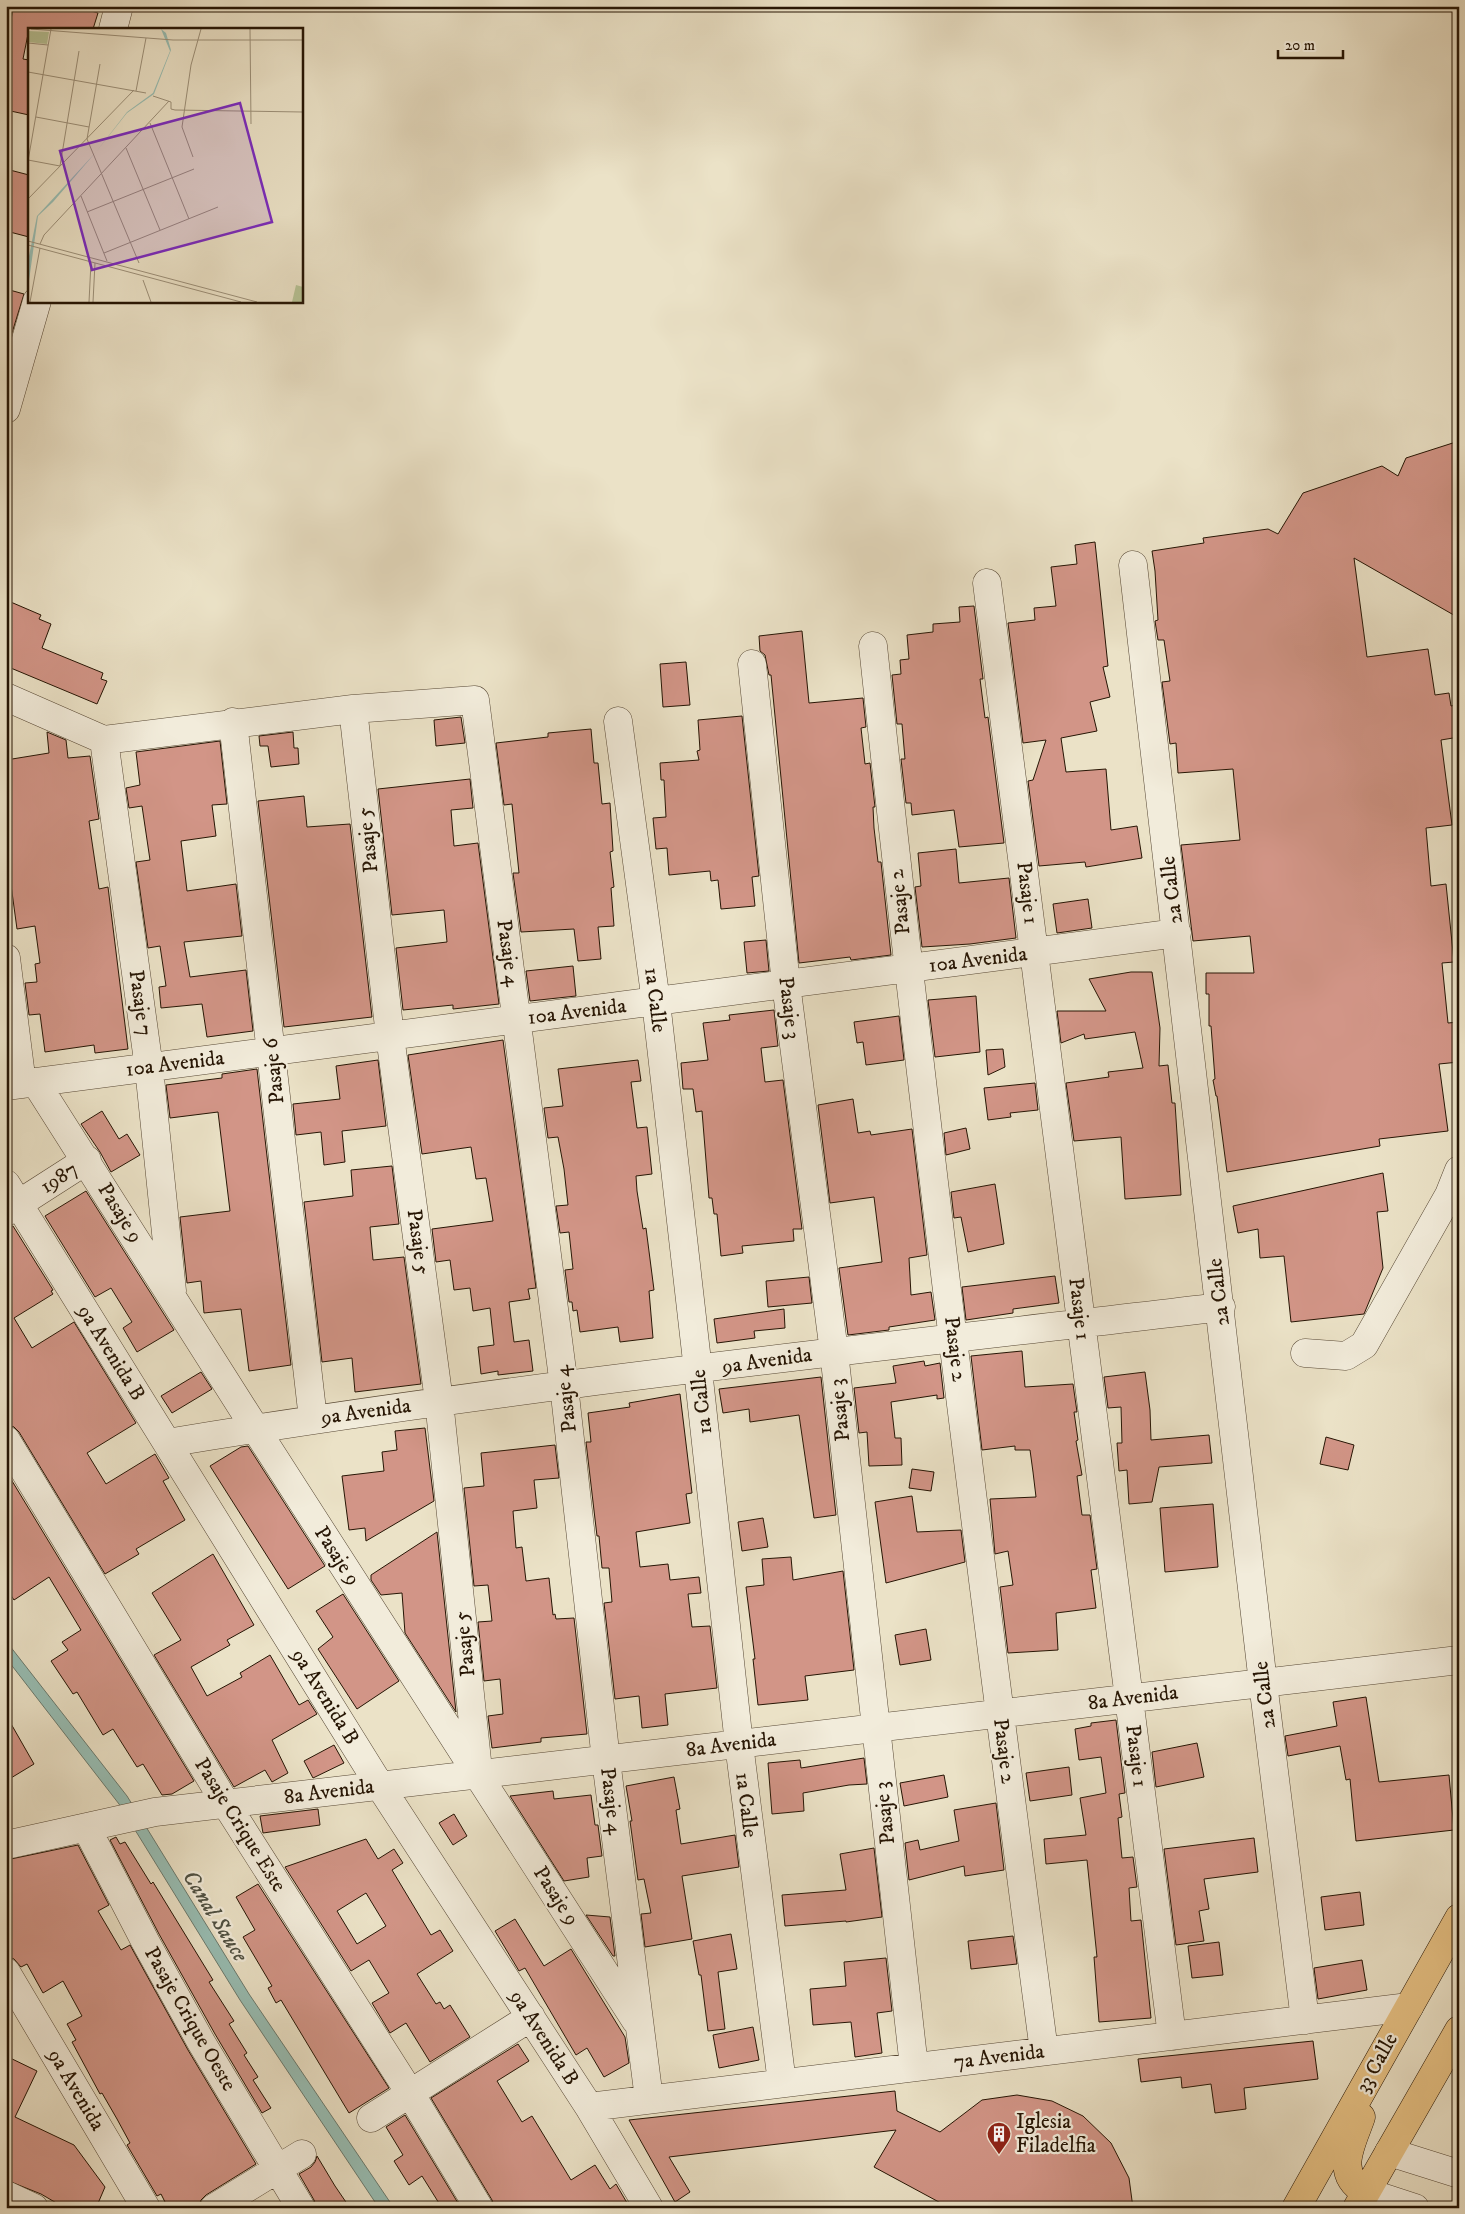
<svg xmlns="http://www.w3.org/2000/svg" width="1465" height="2214" viewBox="0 0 1465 2214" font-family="'IM FELL DW Pica',serif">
<rect width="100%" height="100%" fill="#ebe2c7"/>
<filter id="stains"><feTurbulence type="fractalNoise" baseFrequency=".004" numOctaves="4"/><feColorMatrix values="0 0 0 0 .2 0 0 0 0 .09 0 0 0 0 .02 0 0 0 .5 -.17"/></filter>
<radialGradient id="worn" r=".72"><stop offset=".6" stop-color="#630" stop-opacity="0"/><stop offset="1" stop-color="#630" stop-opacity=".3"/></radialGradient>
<!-- water -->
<path fill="#98beb4" stroke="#6a7a6e" d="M6 1641 127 1796 249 1994 394 2208H379L240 2000 119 1804 6 1658Z"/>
<!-- building -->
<path fill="#d29587" stroke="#261504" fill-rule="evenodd" d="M14 6H74L98 13 93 29H29L23 59 29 60V115L6 110V41Z
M6 169 29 175V237L6 231Z
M6 289 24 294 7 349H6Z
M1459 441V618L1354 558 1367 657 1428 649 1435 695 1449 693 1451 706 1455 705 1459 737 1441 740 1452 825 1426 828 1431 886 1446 884 1454 962 1442 963 1448 1023 1459 1022V1062L1439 1064 1448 1131 1379 1139 1380 1146 1227 1172 1217 1096H1216L1213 1080 1215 1079 1211 1026H1209V994H1206V973H1254L1250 936 1193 941 1181 845 1240 840 1233 769 1178 773 1176 743 1170 744 1162 682 1170 681 1164 640H1158L1155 621 1158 620 1155 571 1152 551 1204 543 1203 538 1268 529 1278 534 1303 493 1382 466 1398 476 1406 458Z
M1095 542 1108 666 1103 667 1110 697 1090 702 1097 731 1061 738 1066 772 1106 769 1111 830 1137 826 1142 858 1086 867 1085 862 1039 866 1028 781 1033 780 1046 740 1023 743 1008 623 1035 620 1034 608 1056 606 1051 567 1077 564 1075 545Z
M6 600 41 615 39 619 51 624 42 648 103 673 101 679 107 681 97 704 6 666Z
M974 606 983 679H980L985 718 988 717 1004 843 959 847 954 810 912 815 911 803H906L901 759H905L902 724H897L892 675 901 674 900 660 909 659 907 635 933 632V624L960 622 959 607Z
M802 631 809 703 863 698 866 727 861 728 865 764 870 763 875 807H873L874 828 878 862H881L891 955 851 960 850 957 799 963 771 675H769L765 655 760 651 759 636Z
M686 662 690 705 663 707 660 664Z
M742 716 759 876 752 877 755 906 721 909 718 880 711 881 710 871 669 875 667 848 656 849 653 818 666 817 664 780H661L660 763 699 760 697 751 700 750 698 720Z
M461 717 465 743 436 746 434 720Z
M591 729 594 763H598L602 804 610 803 613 851 610 852 614 887 611 888 614 926 598 927 601 959 578 961 574 929 521 932 513 873H519L512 804 504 805 496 743 548 737V733Z
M47 732 66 740 68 758 90 756 99 819 89 821 92 842 99 889 108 887 128 1049 95 1053 94 1045 45 1052 40 1014 29 1015 25 983 37 982 35 964 40 963 35 926 17 929 6 848V760L49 753Z
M293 732 294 748H298L299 764 271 767 268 746H260L259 736Z
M220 741 227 804 212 805 216 836 181 841 187 891 236 884 242 936 184 942 190 977 246 970 253 1031 207 1037 202 1004 161 1008 159 987 166 986 160 946 148 948 136 862 150 860 142 806 129 808 126 788 140 785 136 752Z
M470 779 473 808 451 810 454 846 478 843 499 1004 453 1009V1005L403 1010 396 948 447 942 444 910 392 915 378 789Z
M304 796 307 827 350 824 372 1017 284 1027 258 801Z
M956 849 959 883 1009 878 1016 938 970 944 922 947 915 887 921 886 918 853Z
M1088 899 1092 928 1057 933 1053 904Z
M766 940 769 971 747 973 744 942Z
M573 966 576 996 530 1001 526 971Z
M1131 972H1152L1160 1028 1159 1066 1168 1065 1172 1103H1175L1181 1195 1125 1199 1121 1137 1074 1141 1066 1083 1109 1077 1108 1072 1143 1068 1135 1032 1085 1039 1084 1034 1061 1043 1057 1011H1106L1089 979Z
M976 996 980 1052 935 1057 928 1000Z
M774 1010 778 1046 761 1048 765 1082 783 1080 802 1229H793L794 1241 742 1246 743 1253 721 1256 717 1214H714L712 1198H709L702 1111 696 1112 693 1089H683L681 1063 708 1060 703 1023 730 1020 729 1015Z
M899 1016 904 1060 866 1065 863 1042 857 1043 854 1022Z
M503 1040 536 1288 528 1289 530 1299 509 1302 514 1342 529 1340 533 1371 498 1375V1371L481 1374 478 1347 494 1345 490 1308 473 1311 470 1288 454 1290 450 1260 436 1262 432 1229 493 1221 486 1178 476 1179 471 1147 422 1154 408 1055Z
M1003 1049 1005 1067 988 1075 986 1050Z
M378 1060 386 1126 342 1131 345 1162 324 1165 321 1132 296 1135 293 1104 340 1099 336 1066Z
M638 1060 641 1081 631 1082 637 1128 647 1127 652 1174 636 1176 637 1191 643 1229 646 1228 654 1290 649 1291 653 1338 620 1342 618 1327 580 1332 577 1310 573 1311 572 1302H569L565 1270 573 1269 569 1232 560 1233 556 1206 568 1205 564 1169 558 1137 548 1138 544 1108 563 1106 558 1069Z
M257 1069 291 1365 249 1371 241 1309 204 1313 201 1281 187 1283 180 1217 230 1211 218 1112 170 1118 166 1085 222 1078V1074Z
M1035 1083 1038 1110 1010 1113 1011 1117 988 1120 984 1088Z
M853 1099 858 1133 870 1131 871 1135 912 1129 927 1255 909 1258 911 1295 931 1292 935 1320 889 1327V1330L848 1335 839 1268 882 1262 874 1197 830 1203 818 1105Z
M102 1111 119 1139 127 1134 140 1155 111 1172 100 1152 81 1124Z
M966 1128 970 1149 946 1155 944 1133Z
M392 1166 399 1224 370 1227 373 1260 404 1257 421 1384 355 1392 352 1358 322 1362 304 1202 353 1196 351 1170Z
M1383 1173 1388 1211 1377 1212 1383 1268 1364 1314 1291 1322 1284 1256 1260 1258 1258 1229 1238 1233 1233 1206Z
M995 1184 1004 1244 968 1252 961 1217 954 1218 951 1192Z
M86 1191 174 1330 137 1352 123 1328 132 1322 111 1288 95 1297 45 1216Z
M13 1226 53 1290 51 1291 53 1294 14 1318 32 1348 74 1322 136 1423 87 1453 106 1484 155 1454 169 1478 163 1481 185 1520 136 1549 139 1554 105 1574 19 1432 14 1427 6 1424V1228Z
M1055 1276 1059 1303 1013 1309V1313L966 1320 962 1287Z
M809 1277 812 1303 768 1307 766 1281Z
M784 1309 785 1328 754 1331 755 1338 717 1343 714 1319Z
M1022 1351 1025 1387 1073 1384 1077 1412H1074L1078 1440 1076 1441 1082 1475 1077 1476 1082 1515H1090L1097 1569 1091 1570 1096 1608 1056 1613 1058 1650 1008 1653 1000 1587 1013 1585 1008 1551 995 1554 990 1499 1036 1497 1033 1472 1030 1450H1015V1446L982 1450 971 1356Z
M924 1361 925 1366 940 1363 944 1398 937 1399V1395L891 1402 895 1438H901L902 1465 869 1466 867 1432 859 1433 854 1388 896 1383 893 1366Z
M201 1372 212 1389 172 1413 161 1396Z
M1145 1372 1150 1410 1151 1440 1209 1435 1212 1463 1159 1467 1152 1502 1129 1504 1127 1470 1119 1471 1117 1443H1122L1121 1407 1108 1408 1104 1377Z
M821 1377 836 1515 814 1518 799 1415 750 1422 749 1409 723 1413 719 1389Z
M680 1394 692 1493 686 1494 690 1523 636 1532 640 1567 668 1564 670 1580 699 1577 701 1593 688 1594 692 1627 710 1626 717 1688 665 1694 668 1725 642 1728 639 1696 615 1699 604 1603 612 1602 609 1568H602L599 1536H597L586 1442H591L588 1413 630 1407 629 1403Z
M425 1428 434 1501 366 1541 365 1528 349 1530 342 1476 384 1471 382 1452 397 1450 395 1431Z
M1326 1437 1354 1445 1348 1470 1320 1464Z
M555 1445 559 1478 534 1480 537 1508 513 1511 516 1548 522 1547 526 1581 549 1578 553 1615 555 1614 556 1619 574 1618 587 1734 541 1738V1742L492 1748 488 1716 503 1714 500 1679 484 1681 478 1622 492 1621 488 1585 474 1586 464 1488 484 1486 481 1453Z
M248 1446 325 1566 288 1589 210 1466 241 1447Z
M912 1469 934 1472 931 1491 909 1488Z
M6 1471 194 1781 172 1794 162 1795 143 1764 137 1767 113 1729 103 1735 77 1692 73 1694 51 1661 68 1650 62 1642 81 1630 49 1577 14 1600 6 1588Z
M912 1496 917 1532 961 1530 965 1562 886 1583 875 1502Z
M1213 1504 1218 1567 1165 1572 1160 1508Z
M763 1518 768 1547 742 1551 738 1522Z
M437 1532 456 1712 405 1633 402 1593 381 1595 371 1580V1575Z
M213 1554 254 1625 227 1640 230 1645 191 1667 207 1696 242 1677 240 1673 270 1655 299 1705 308 1700 317 1714 272 1740 288 1773 272 1782 265 1770 234 1787 154 1655 181 1640 152 1593Z
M791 1557 793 1580 843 1571 854 1670 805 1676 808 1700 758 1705 753 1659H755L746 1587 764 1585 762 1559Z
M343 1594 399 1681 357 1709 318 1649 333 1637 316 1611Z
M926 1629 931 1660 900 1665 895 1635Z
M1366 1697 1379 1782 1449 1775 1454 1830 1356 1841 1350 1779 1346 1780 1340 1746 1288 1756 1285 1736 1337 1726 1333 1702Z
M6 1715 34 1764 6 1781Z
M1116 1720 1125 1793 1119 1794 1122 1817 1118 1818 1122 1858 1133 1857 1137 1887 1129 1888 1131 1921 1141 1920 1151 2018 1099 2022 1094 1957H1097L1087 1860 1046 1864 1044 1839 1086 1835 1080 1798 1106 1793 1101 1757 1079 1760 1075 1729 1091 1726V1723Z
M1197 1743 1204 1777 1156 1787 1152 1752Z
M334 1745 344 1763 313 1778 304 1761Z
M864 1758 867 1784 849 1785 803 1793 804 1811 772 1814 768 1763 800 1760 801 1768Z
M1069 1767 1072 1795 1030 1801 1026 1773Z
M944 1775 948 1797 904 1806 900 1783Z
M674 1777 680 1809 676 1810 681 1844 735 1835 739 1867 682 1876 692 1939 645 1947 641 1914 651 1913 644 1879 638 1880 630 1821H632L626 1786Z
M553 1791 554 1799 591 1795 595 1825H598L602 1856 587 1858 589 1877 564 1881 510 1796Z
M996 1803 1004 1870 965 1876 964 1866 909 1880 905 1843 918 1840 920 1850 959 1841 954 1810Z
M318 1809 320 1825 263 1833 260 1816Z
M454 1814 467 1836 453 1845 439 1823Z
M116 1837 120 1844 125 1842 151 1884 153 1882 213 1980 209 1982 234 2021 229 2024 247 2053 244 2055 258 2077 253 2080 271 2108 262 2113 215 2034 159 1934 110 1840Z
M1254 1838 1258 1872 1204 1879 1209 1909 1199 1911 1204 1941 1176 1945 1164 1849Z
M366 1839 378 1859 394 1849 403 1863 392 1870 431 1935 440 1930 453 1951 417 1974 436 2004 440 2002 444 2009 450 2005 470 2037 430 2062 406 2023 390 2033 372 2003 389 1993 369 1960 351 1971 285 1867ZM366 1893 386 1926 357 1944 337 1911Z
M78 1845 109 1905 98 1911 121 1950 130 1945 188 2050 256 2164 206 2195 201 2200 198 2208H168L161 2194 157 2196 127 2145 130 2143 117 2119 102 2093 100 2094 72 2042 76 2040 67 2024 82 2016 63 1981 43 1993 27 1964 21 1967 14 1959 9 1957 6 1952V1860Z
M874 1848 882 1917 846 1922V1921L785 1926 782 1895 846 1890 840 1854Z
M258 1884 389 2088 349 2113 281 2000 276 2003 268 1988 272 1986 243 1937 255 1930 236 1897Z
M1360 1892 1364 1925 1325 1930 1321 1897Z
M586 1915 610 1917 615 1956H613Z
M515 1919 544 1966 571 1949 625 2037 629 2063 604 2077 587 2048 576 2055 525 1968 519 1971 495 1931Z
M731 1934 737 1969 718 1972 725 2029 708 2031 701 1975H699L693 1941Z
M1013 1936 1017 1964 971 1969 968 1941Z
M1219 1942 1223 1975 1192 1978 1188 1946Z
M886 1958 892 2011 877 2013 882 2053 855 2057 851 2022 813 2025 810 1989 846 1986 844 1962Z
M1362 1960 1367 1990 1318 1999 1314 1968Z
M753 2027 759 2060 719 2068 713 2035Z
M1313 2041 1318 2079 1244 2088 1246 2109 1215 2113 1211 2084 1182 2088 1181 2077 1141 2082 1138 2059Z
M518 2044 529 2061 497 2081 522 2122 532 2116 571 2180 595 2165 610 2189 616 2184 630 2208H495L492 2200 431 2098Z
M6 2056 37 2071 15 2117 74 2145 105 2187 96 2208H65L41 2194 6 2180Z
M895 2091 897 2111 940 2132 982 2100 1017 2095 1052 2101 1083 2116 1111 2143 1129 2178 1133 2208H950L874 2167 896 2130 669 2157 690 2192 675 2202 629 2120Z
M405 2115 461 2208H442L422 2176 409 2185 394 2161 403 2155 386 2127Z
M317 2156 335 2186 350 2208H317L314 2200 299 2174 311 2167 315 2162Z"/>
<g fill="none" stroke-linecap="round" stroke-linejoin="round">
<defs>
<path id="minor" d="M113 29 119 6
M6 409 37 301
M1133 565 1263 1683 1305 2020
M987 583 1172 2036
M873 646C923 1115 982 1583 1044 2051
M752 664 786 984 834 1352 914 2067
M6 697 104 740
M353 709 390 1036 439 1401 478 1770
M618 721 656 1002 698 1370 739 1744 782 2083
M233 722 313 1419
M104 740 353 709 475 700 564 1386 606 1760 649 2099
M104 740 149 1068 172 1291
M6 958 22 1084
M36 1083 255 1428 636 2021
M6 1086 1177 933
M6 1184 380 1786 589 2107 649 2208
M6 1212 87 1160
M1305 1353 1346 1356 1364 1345 1449 1195 1459 1170
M6 1440 226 1804 410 2093 479 2208
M167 1443C516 1385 869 1349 1221 1307
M86 1827 145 1941 201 2042 301 2208
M6 1845 155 1812 1459 1660
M6 1972 146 2208
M589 2107 1409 2007
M371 2118 531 2017
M1389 2152 1459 2174
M1366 2192 1415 2208
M6 2195 34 2208
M214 2208 302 2154"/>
<path id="major" d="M1361 2117C1352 2144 1333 2174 1366 2192
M1296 2208 1459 1918
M1357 2208 1459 2030"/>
</defs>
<!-- minor casing -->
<use href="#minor" stroke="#574835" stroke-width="29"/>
<!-- major casing -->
<use href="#major" stroke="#261504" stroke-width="29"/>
<!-- minor -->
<use href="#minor" stroke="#f2ecdb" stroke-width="28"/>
<!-- major -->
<use href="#major" stroke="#e6c184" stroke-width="28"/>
</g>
<!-- icons -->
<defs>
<symbol id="building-pin" viewBox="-11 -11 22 30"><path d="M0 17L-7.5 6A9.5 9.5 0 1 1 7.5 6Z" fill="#8f2418" stroke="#f2ecdb"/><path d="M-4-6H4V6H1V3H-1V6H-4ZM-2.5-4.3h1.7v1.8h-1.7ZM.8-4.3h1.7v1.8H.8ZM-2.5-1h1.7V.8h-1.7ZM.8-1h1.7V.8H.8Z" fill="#fff"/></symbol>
</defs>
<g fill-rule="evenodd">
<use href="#building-pin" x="985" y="2120" width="28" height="38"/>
</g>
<g text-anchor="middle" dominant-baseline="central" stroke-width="4.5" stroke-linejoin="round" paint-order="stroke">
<!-- street labels -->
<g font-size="21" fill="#261504" stroke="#f2ecdb">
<text transform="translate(368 840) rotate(-96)">Pasaje 5</text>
<text transform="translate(1172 890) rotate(-97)">2a Calle</text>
<text transform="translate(1027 893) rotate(83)">Pasaje 1</text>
<text transform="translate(900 902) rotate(-96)">Pasaje 2</text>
<text transform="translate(508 953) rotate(82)">Pasaje 4</text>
<text transform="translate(978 960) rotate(-7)">10a Avenida</text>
<text transform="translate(655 1000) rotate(83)">1a Calle</text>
<text transform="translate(140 1003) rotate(82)">Pasaje 7</text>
<text transform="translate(789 1008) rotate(83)">Pasaje 3</text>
<text transform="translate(577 1012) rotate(-7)">10a Avenida</text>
<text transform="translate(175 1064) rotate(-7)">10a Avenida</text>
<text transform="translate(274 1071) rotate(-96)">Pasaje 6</text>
<text transform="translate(59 1178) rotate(-33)">1987</text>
<text transform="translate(120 1213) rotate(58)">Pasaje 9</text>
<text transform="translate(418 1242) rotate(82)">Pasaje 5</text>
<text transform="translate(1219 1292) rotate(-97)">2a Calle</text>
<text transform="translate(1079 1309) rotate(83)">Pasaje 1</text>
<text transform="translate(955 1349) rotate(83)">Pasaje 2</text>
<text transform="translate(111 1353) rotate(58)">9a Avenida B</text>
<text transform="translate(767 1361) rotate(-8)">9a Avenida</text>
<text transform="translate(566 1399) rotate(-97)">Pasaje 4</text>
<text transform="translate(702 1402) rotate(-96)">1a Calle</text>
<text transform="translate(840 1410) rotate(-96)">Pasaje 3</text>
<text transform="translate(366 1412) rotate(-8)">9a Avenida</text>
<text transform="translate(337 1556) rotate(57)">Pasaje 9</text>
<text transform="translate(465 1644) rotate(-96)">Pasaje 5</text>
<text transform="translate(1265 1695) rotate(-97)">2a Calle</text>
<text transform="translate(325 1697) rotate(58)">9a Avenida B</text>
<text transform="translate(1133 1698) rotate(-7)">8a Avenida</text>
<text transform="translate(731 1745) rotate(-7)">8a Avenida</text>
<text transform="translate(1004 1751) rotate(83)">Pasaje 2</text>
<text transform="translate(1136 1756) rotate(83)">Pasaje 1</text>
<text transform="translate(329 1792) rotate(-7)">8a Avenida</text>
<text transform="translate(611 1801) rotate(83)">Pasaje 4</text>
<text transform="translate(746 1805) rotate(83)">1a Calle</text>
<text transform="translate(885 1813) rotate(-96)">Pasaje 3</text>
<text transform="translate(240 1825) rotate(58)">Pasaje Crique Este</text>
<text transform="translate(556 1896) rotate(57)">Pasaje 9</text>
<text transform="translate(190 2019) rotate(60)">Pasaje Crique Oeste</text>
<text transform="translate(544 2038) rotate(57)">9a Avenida B</text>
<text transform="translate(999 2057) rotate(-7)">7a Avenida</text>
<text transform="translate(1377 2063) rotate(-61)">33 Calle</text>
<text transform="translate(76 2090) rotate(59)">9a Avenida</text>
</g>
<!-- poi labels -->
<g font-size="21" fill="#261504" stroke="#f2ecdb" text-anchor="start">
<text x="1016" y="2122">Iglesia<tspan x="1016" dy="24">Filadelfia</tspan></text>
</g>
<!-- water labels -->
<g font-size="22" font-style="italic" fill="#4e5042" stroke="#f2ecdb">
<text transform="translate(215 1916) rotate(58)">Canal Sauce</text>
</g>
</g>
<!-- overview -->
<g transform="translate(28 28)">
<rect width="275" height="275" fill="#ebe2c7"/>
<path d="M0 3 21 4 19 16 0 14ZM268 257 275 259V274H264Z" fill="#b7c396"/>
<path d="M133 1 138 5 143 22 126 66 99 85 68 124 25 174 10 188 0 260V233L9 188 68 124 99 84 125 65 142 23Z" fill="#98beb4"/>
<path fill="none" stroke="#9c9079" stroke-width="1" d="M3 1 145 12H275M222 1 223 96M0 15 20 17M72 36 59 111 111 235M0 44 118 65M108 63 118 10M125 68 143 74V81L147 82 275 84M8 89 61 99M122 95 161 191M98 120 132 202M165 129 154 99 163 37 173 1M0 132 32 138 51 23M0 133 23 1M53 168 79 233M0 171 106 62M59 184 166 141M0 213 229 274M12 216 16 207 141 73M0 217 213 274M76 225 190 179M115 252 123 274M2 274 12 220M61 274 63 234M65 274 67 235"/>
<path fill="#7b2cbf" fill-opacity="0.15" stroke="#7b2cbf" stroke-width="2.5" d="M212 75 244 194 64 242 32 123Z"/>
<rect width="275" height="275" fill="none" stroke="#261504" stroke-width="2.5"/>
</g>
<!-- margin -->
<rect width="1465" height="2214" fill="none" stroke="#ebe2c7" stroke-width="25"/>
<rect x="8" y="8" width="1450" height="2199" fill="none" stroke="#261504" stroke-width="2.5"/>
<rect x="12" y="12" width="1440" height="2189" fill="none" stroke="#261504"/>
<!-- scale -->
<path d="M1278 50v8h65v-8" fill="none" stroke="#261504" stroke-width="2.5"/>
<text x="1285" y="50" font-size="15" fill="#261504" stroke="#f2ecdb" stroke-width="4" paint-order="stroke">20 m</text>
<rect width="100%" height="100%" filter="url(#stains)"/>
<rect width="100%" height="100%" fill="url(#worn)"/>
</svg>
